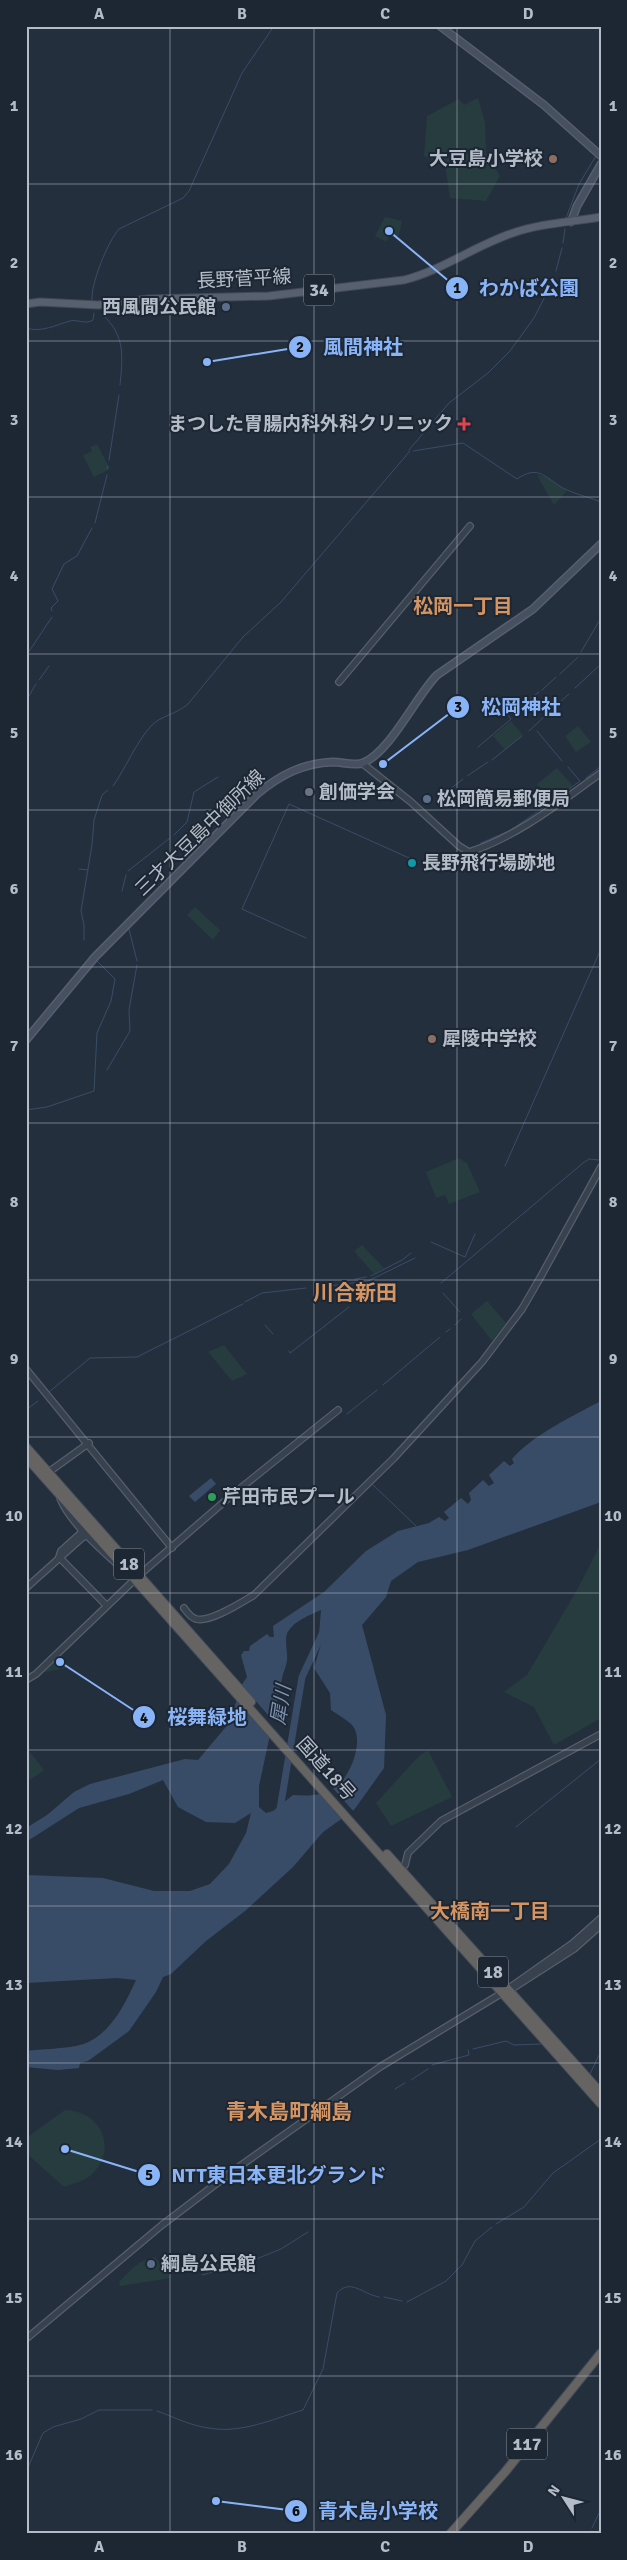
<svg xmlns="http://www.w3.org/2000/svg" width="627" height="2560" viewBox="0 0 627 2560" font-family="Signika,'Noto Sans JP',sans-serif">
<rect width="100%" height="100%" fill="#242f3e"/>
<!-- green -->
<path fill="#263c3f" d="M478 98 485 122 486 153 500 176 486 201 450 198 445 165 424 156 427 116 459 99 464 105Z
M385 217 402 221 398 239 390 236 386 242 375 236Z
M97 444 110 469 94 477 83 455 92 451 90 447Z
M537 475 548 477 567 491 554 505Z
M511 721 523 735 505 750 493 736Z
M578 726 591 742 576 752 565 736Z
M557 768 573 786 553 800 537 784Z
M539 788 550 799 539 806 529 797Z
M195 907 220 930 213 940 187 915Z
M459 1158 467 1163 480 1192 449 1204 445 1195 436 1198 426 1172Z
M362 1245 384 1268 374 1274 354 1251Z
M487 1301 506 1323 492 1341 471 1314Z
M224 1345 247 1374 232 1381 208 1352Z
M601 1543V1718L554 1745 534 1707 504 1692 527 1675 577 1590Z
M60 1657 70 1667 46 1672 45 1671Z
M428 1750 452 1797 391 1826 376 1803 419 1756Z
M30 1752 44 1770 30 1780 26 1775V1754Z
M65 2110C102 2111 119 2150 90 2176 83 2181 73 2184 64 2187L26 2153V2138Z
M155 2257 171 2278 120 2286 119 2282C131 2270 138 2260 155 2257Z"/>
<!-- water -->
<path fill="#394c67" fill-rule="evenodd" d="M601 1401V1502L468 1550 418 1562 391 1581 386 1597 362 1625 386 1715 384 1768 354 1810 323 1832 293 1867 245 1911 206 1941 171 1974 163 1977 156 1992 129 2031 88 2061 80 2063 79 2068 58 2070 26 2067V2051C43 2049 60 2049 76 2046 108 2040 124 2006 136 1980L117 1978 26 1983V1875L103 1878 154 1891H190L210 1884 229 1864 246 1833 251 1813 235 1823 206 1822 178 1807 163 1780 129 1794 79 1808 26 1842V1828L47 1815 74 1792 90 1784 185 1759 198 1760 230 1722 241 1686 247 1677 241 1655 244 1651H249L250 1646 267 1634 270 1637H274L273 1626 324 1592 366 1551 398 1531 429 1523 439 1517 445 1521 449 1518 444 1512 461 1498 468 1504 471 1500 469 1493 483 1480 489 1486 494 1483 489 1475 504 1461 510 1466 514 1463 512 1459C530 1437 574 1415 601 1401ZM321 1610 319 1635 322 1641 314 1668 330 1693 331 1710C337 1714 344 1718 350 1723 367 1737 350 1779 334 1788 320 1796 309 1796 293 1795L273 1811 266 1813 259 1807V1786L283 1674C290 1656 286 1655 286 1639 287 1623 310 1615 321 1610Z
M211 1478 216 1484 195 1502 189 1496Z"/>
<!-- pier -->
<path fill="#242f3e" d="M240 1683 276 1724 272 1739 239 1685Z
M331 1786 355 1813 344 1820 319 1792Z"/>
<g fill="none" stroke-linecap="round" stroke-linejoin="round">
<!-- stream -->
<path stroke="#394c67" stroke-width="1" d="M566 218 579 184 596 156
M563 243 565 229
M556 271 562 248
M92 301C90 285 108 241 119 229L183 198 189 191 242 73 274 26
M103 315C125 335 123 356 120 385
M26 328C41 333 56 325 70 321 78 319 85 325 93 320L94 313
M409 450 449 403 488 373 510 351 534 318 554 279
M413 451 463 443 517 479C539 464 545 478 563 488 574 494 589 497 601 502
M109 460 119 395
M107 469 108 466
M95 523 107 475
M52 611 51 608 58 601 52 589 64 564 77 556 92 528
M581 652 601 618
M26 656 52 617
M560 674 578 657
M39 680 49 666
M575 688 601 664
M542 690 556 677
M26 701 36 684
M559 703 569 694
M511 713 539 692
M549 713 555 707
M529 731 546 715
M537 731 562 761
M478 747 511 719 508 715
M492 760 522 736
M467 776 488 762
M586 778 601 766
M113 786C127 766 135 744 151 726 160 716 177 714 188 704L243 637 281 602 410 451
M435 801 463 779
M541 809 580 781 568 767
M174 835 187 822 194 792 218 777
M481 843 511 830 537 812
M79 869 88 870
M128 871 170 838
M122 891 126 875
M129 929 137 961
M306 938 242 909 289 804 418 862
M84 940V925L81 911 92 845 94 820 102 795 108 790
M107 1070 130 1031 129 1010 137 965
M26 1110 47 1107 94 1091 97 1033 111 1001 115 979 97 961
M505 1166 600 951
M431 1242 465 1257 475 1234
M371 1276 402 1260 411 1253
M355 1279 366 1277
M441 1283 583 1163 589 1159 599 1160
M330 1286 368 1281 415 1258
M443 1293 460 1312
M245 1302 262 1293 306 1288
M265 1325 273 1334
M455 1325 461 1319
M446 1332 450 1329
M289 1351 290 1353 349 1307
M383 1385 440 1337
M49 1392 90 1358 137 1357 243 1304
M26 1410 38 1401
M347 1414 377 1390
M271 1460 285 1449
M372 1484 416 1526
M516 1827 601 1759
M473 2049 506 2041 514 2045 541 2044
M432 2065 469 2055 468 2050
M590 2074 601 2051
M411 2080 428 2069
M395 2089 405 2083
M496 2224 524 2207 553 2173 601 2139
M254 2260 281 2249 308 2232
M202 2275 252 2261
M384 2297 402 2301
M407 2302 446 2281 462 2265 475 2241 492 2227
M157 2411C174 2417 191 2426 209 2428 241 2434 273 2419 303 2410L323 2369 337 2293C351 2278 362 2294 379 2297
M26 2472 43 2433 53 2427 81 2419 99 2410H152
M592 2528 601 2509
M590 2534 591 2531"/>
<!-- river -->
<path stroke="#394c67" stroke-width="7" d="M279 1815 302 1677 324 1630"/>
<defs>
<path id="tertiary" d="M339 682 470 526
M362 763 411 802 459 846 469 852C517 837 560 802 601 773
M26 1369 172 1548
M46 1474 89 1443
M60 1498C69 1521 99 1548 117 1564
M59 1557 107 1606 131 1583
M59 1557 61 1551 81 1533V1527
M144 1571 232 1495 338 1410
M26 1588 83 1537 89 1536
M184 1608C187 1612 190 1617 196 1619 210 1623 242 1602 254 1595L394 1458 482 1362 522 1309 540 1278 601 1167
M26 1680 36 1674 107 1606
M405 1865 408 1853 441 1821 601 1734
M507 1992 574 1949 601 1925
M26 2339 162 2225 233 2171 380 2067 502 1993 573 1943 601 1918"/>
<path id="secondary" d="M440 26 544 105 601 156
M571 222 577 206 601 164
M26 1040 95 957 257 794C280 775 303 763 333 762 341 762 356 766 363 763 391 751 416 696 437 675L533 609 601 544"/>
<path id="primary" d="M26 304 40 302 98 305 149 299 269 296 404 280C443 270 476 245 513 233 541 223 572 222 601 217"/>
<path id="trunk" d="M26 1447 251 1702
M26 1457 601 2104
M387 1854 601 2093
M450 2534 505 2472 601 2353"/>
</defs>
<!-- tertiary casing -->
<use href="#tertiary" stroke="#565f6c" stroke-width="8"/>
<!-- secondary casing -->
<use href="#secondary" stroke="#565f6c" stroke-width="9"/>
<!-- primary casing -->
<use href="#primary" stroke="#414a57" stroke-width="9"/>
<!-- trunk casing -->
<use href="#trunk" stroke="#434c59" stroke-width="10"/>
<!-- tertiary -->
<use href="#tertiary" stroke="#38414e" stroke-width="5.5"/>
<!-- secondary -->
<use href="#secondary" stroke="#465061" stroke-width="6"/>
<!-- primary -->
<use href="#primary" stroke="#56606e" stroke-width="7"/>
<!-- trunk -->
<use href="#trunk" stroke="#656462" stroke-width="8"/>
</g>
<!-- grid -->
<path fill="none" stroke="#b4bcc9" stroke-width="1" stroke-opacity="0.55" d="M170 26V2534M314 26V2534M457 26V2534M26 184H601M26 341H601M26 497H601M26 654H601M26 810H601M26 967H601M26 1123H601M26 1280H601M26 1437H601M26 1593H601M26 1750H601M26 1906H601M26 2063H601M26 2219H601M26 2376H601"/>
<!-- markers -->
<g fill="#8d6e63" stroke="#1d2633" stroke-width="2">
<circle cx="553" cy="159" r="5"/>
<circle cx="432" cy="1039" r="5"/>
</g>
<g fill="#5c6f8a" stroke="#1d2633" stroke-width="2">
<circle cx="226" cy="307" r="5"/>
<circle cx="427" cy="799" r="5"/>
<circle cx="151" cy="2264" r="5"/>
</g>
<path fill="#e0444e" stroke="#1d2633" stroke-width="2" d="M461.5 416.5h5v5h5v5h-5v5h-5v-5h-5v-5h5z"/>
<circle fill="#6b7280" stroke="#1d2633" stroke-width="2" cx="309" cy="792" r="5"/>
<circle fill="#0f9aa8" stroke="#1d2633" stroke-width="2" cx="412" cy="863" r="5"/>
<circle fill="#2e9e5b" stroke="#1d2633" stroke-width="2" cx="212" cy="1497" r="5"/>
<g text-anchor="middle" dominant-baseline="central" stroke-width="4" stroke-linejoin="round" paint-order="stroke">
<!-- shield labels -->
<g fill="#1d2633" stroke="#878f9c" stroke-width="1">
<rect x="304" y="274.5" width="30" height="31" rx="4"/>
<rect x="114" y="1548.5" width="30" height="31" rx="4"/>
<rect x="478" y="1956.5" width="30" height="31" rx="4"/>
<rect x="507" y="2428.5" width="40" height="31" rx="4"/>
</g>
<g font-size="18" font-weight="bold" fill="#b4bcc9">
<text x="319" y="290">34</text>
<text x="129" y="1564">18</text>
<text x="493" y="1972">18</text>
<text x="527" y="2444">117</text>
</g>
<!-- poi labels -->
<g font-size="19" font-weight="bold" fill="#b4bcc9" stroke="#1d2633" text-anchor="start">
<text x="543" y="159" text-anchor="end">大豆島小学校</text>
<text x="216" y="307" text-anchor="end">西風間公民館</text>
<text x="453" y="424" text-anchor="end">まつした胃腸内科外科クリニック</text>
<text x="319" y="792">創価学会</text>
<text x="437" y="799">松岡簡易郵便局</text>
<text x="422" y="863">長野飛行場跡地</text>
<text x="442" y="1039">犀陵中学校</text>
<text x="222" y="1497">芹田市民プール</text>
<text x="161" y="2264">綱島公民館</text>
</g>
<!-- street labels -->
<g font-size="19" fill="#b4bcc9" stroke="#1d2633">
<text transform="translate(244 279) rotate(-3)">長野菅平線</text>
<text transform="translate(200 833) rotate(-44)">三才大豆島中御所線</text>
<text transform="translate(326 1769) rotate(48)">国道18号</text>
</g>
<!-- neighbourhood labels -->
<g font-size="20" font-weight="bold" fill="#d59563" stroke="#1d2633">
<text x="463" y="606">松岡一丁目</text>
<text x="490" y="1911">大橋南一丁目</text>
</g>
<!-- water labels -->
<g font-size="20" font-style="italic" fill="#7c92b1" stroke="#1d2633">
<text transform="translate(281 1705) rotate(-81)">犀川</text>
</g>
<!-- quarter labels -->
<g font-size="21" font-weight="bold" fill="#d59563" stroke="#1d2633">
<text x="355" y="1293">川合新田</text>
<text x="289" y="2112">青木島町綱島</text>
</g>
</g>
<!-- callouts -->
<path fill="none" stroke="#8ab4f8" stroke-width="2" d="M389 231L457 288M207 362L300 347M383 764L458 707M60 1662L144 1717M65 2149L149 2175M216 2501L296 2511"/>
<g fill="#8ab4f8" stroke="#1d2633" stroke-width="2">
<circle cx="389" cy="231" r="5"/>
<circle cx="207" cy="362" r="5"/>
<circle cx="383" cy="764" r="5"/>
<circle cx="60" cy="1662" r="5"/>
<circle cx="65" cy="2149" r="5"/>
<circle cx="216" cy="2501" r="5"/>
<circle cx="457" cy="288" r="12"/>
<circle cx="300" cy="347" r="12"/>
<circle cx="458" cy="707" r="12"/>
<circle cx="144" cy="1717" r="12"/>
<circle cx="149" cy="2175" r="12"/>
<circle cx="296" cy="2511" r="12"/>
</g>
<g font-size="15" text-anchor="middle" font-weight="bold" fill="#111">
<text x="457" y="293">1</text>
<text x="300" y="352">2</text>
<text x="458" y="712">3</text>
<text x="144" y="1723">4</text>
<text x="149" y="2180">5</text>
<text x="296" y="2516">6</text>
</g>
<g font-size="20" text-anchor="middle" font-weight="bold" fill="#8ab4f8" stroke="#1d2633" stroke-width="4" stroke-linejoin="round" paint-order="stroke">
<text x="529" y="295">わかば公園</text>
<text x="363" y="354">風間神社</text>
<text x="521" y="714">松岡神社</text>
<text x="207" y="1724">桜舞緑地</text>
<text x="279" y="2182">NTT東日本更北グランド</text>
<text x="378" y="2518">青木島小学校</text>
</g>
<!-- border -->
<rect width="627" height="2560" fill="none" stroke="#1d2633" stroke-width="55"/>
<!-- north arrow -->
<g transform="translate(564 2498) rotate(306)" stroke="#1d2633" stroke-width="4" paint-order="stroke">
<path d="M0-4L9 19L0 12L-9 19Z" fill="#b4bcc9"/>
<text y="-8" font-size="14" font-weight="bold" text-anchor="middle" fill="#b4bcc9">N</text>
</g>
<rect x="28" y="28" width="572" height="2504" fill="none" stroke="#b4bcc9" stroke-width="2"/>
<g font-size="16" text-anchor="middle" font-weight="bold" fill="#b4bcc9">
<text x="99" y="19">A</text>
<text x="242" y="19">B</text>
<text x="385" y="19">C</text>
<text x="528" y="19">D</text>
<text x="14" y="111">1</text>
<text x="613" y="111">1</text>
<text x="14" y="268">2</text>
<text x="613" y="268">2</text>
<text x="14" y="425">3</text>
<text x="613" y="425">3</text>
<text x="14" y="581">4</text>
<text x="613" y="581">4</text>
<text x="14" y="738">5</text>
<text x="613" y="738">5</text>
<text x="14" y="894">6</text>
<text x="613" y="894">6</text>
<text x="14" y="1051">7</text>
<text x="613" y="1051">7</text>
<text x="14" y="1207">8</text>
<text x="613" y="1207">8</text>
<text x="14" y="1364">9</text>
<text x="613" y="1364">9</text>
<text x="14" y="1521">10</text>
<text x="613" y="1521">10</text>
<text x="14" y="1677">11</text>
<text x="613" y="1677">11</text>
<text x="14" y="1834">12</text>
<text x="613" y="1834">12</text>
<text x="14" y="1990">13</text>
<text x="613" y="1990">13</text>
<text x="14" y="2147">14</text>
<text x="613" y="2147">14</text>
<text x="14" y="2303">15</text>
<text x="613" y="2303">15</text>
<text x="14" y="2460">16</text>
<text x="613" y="2460">16</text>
<text x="99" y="2552">A</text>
<text x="242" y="2552">B</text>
<text x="385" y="2552">C</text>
<text x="528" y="2552">D</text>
</g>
</svg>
